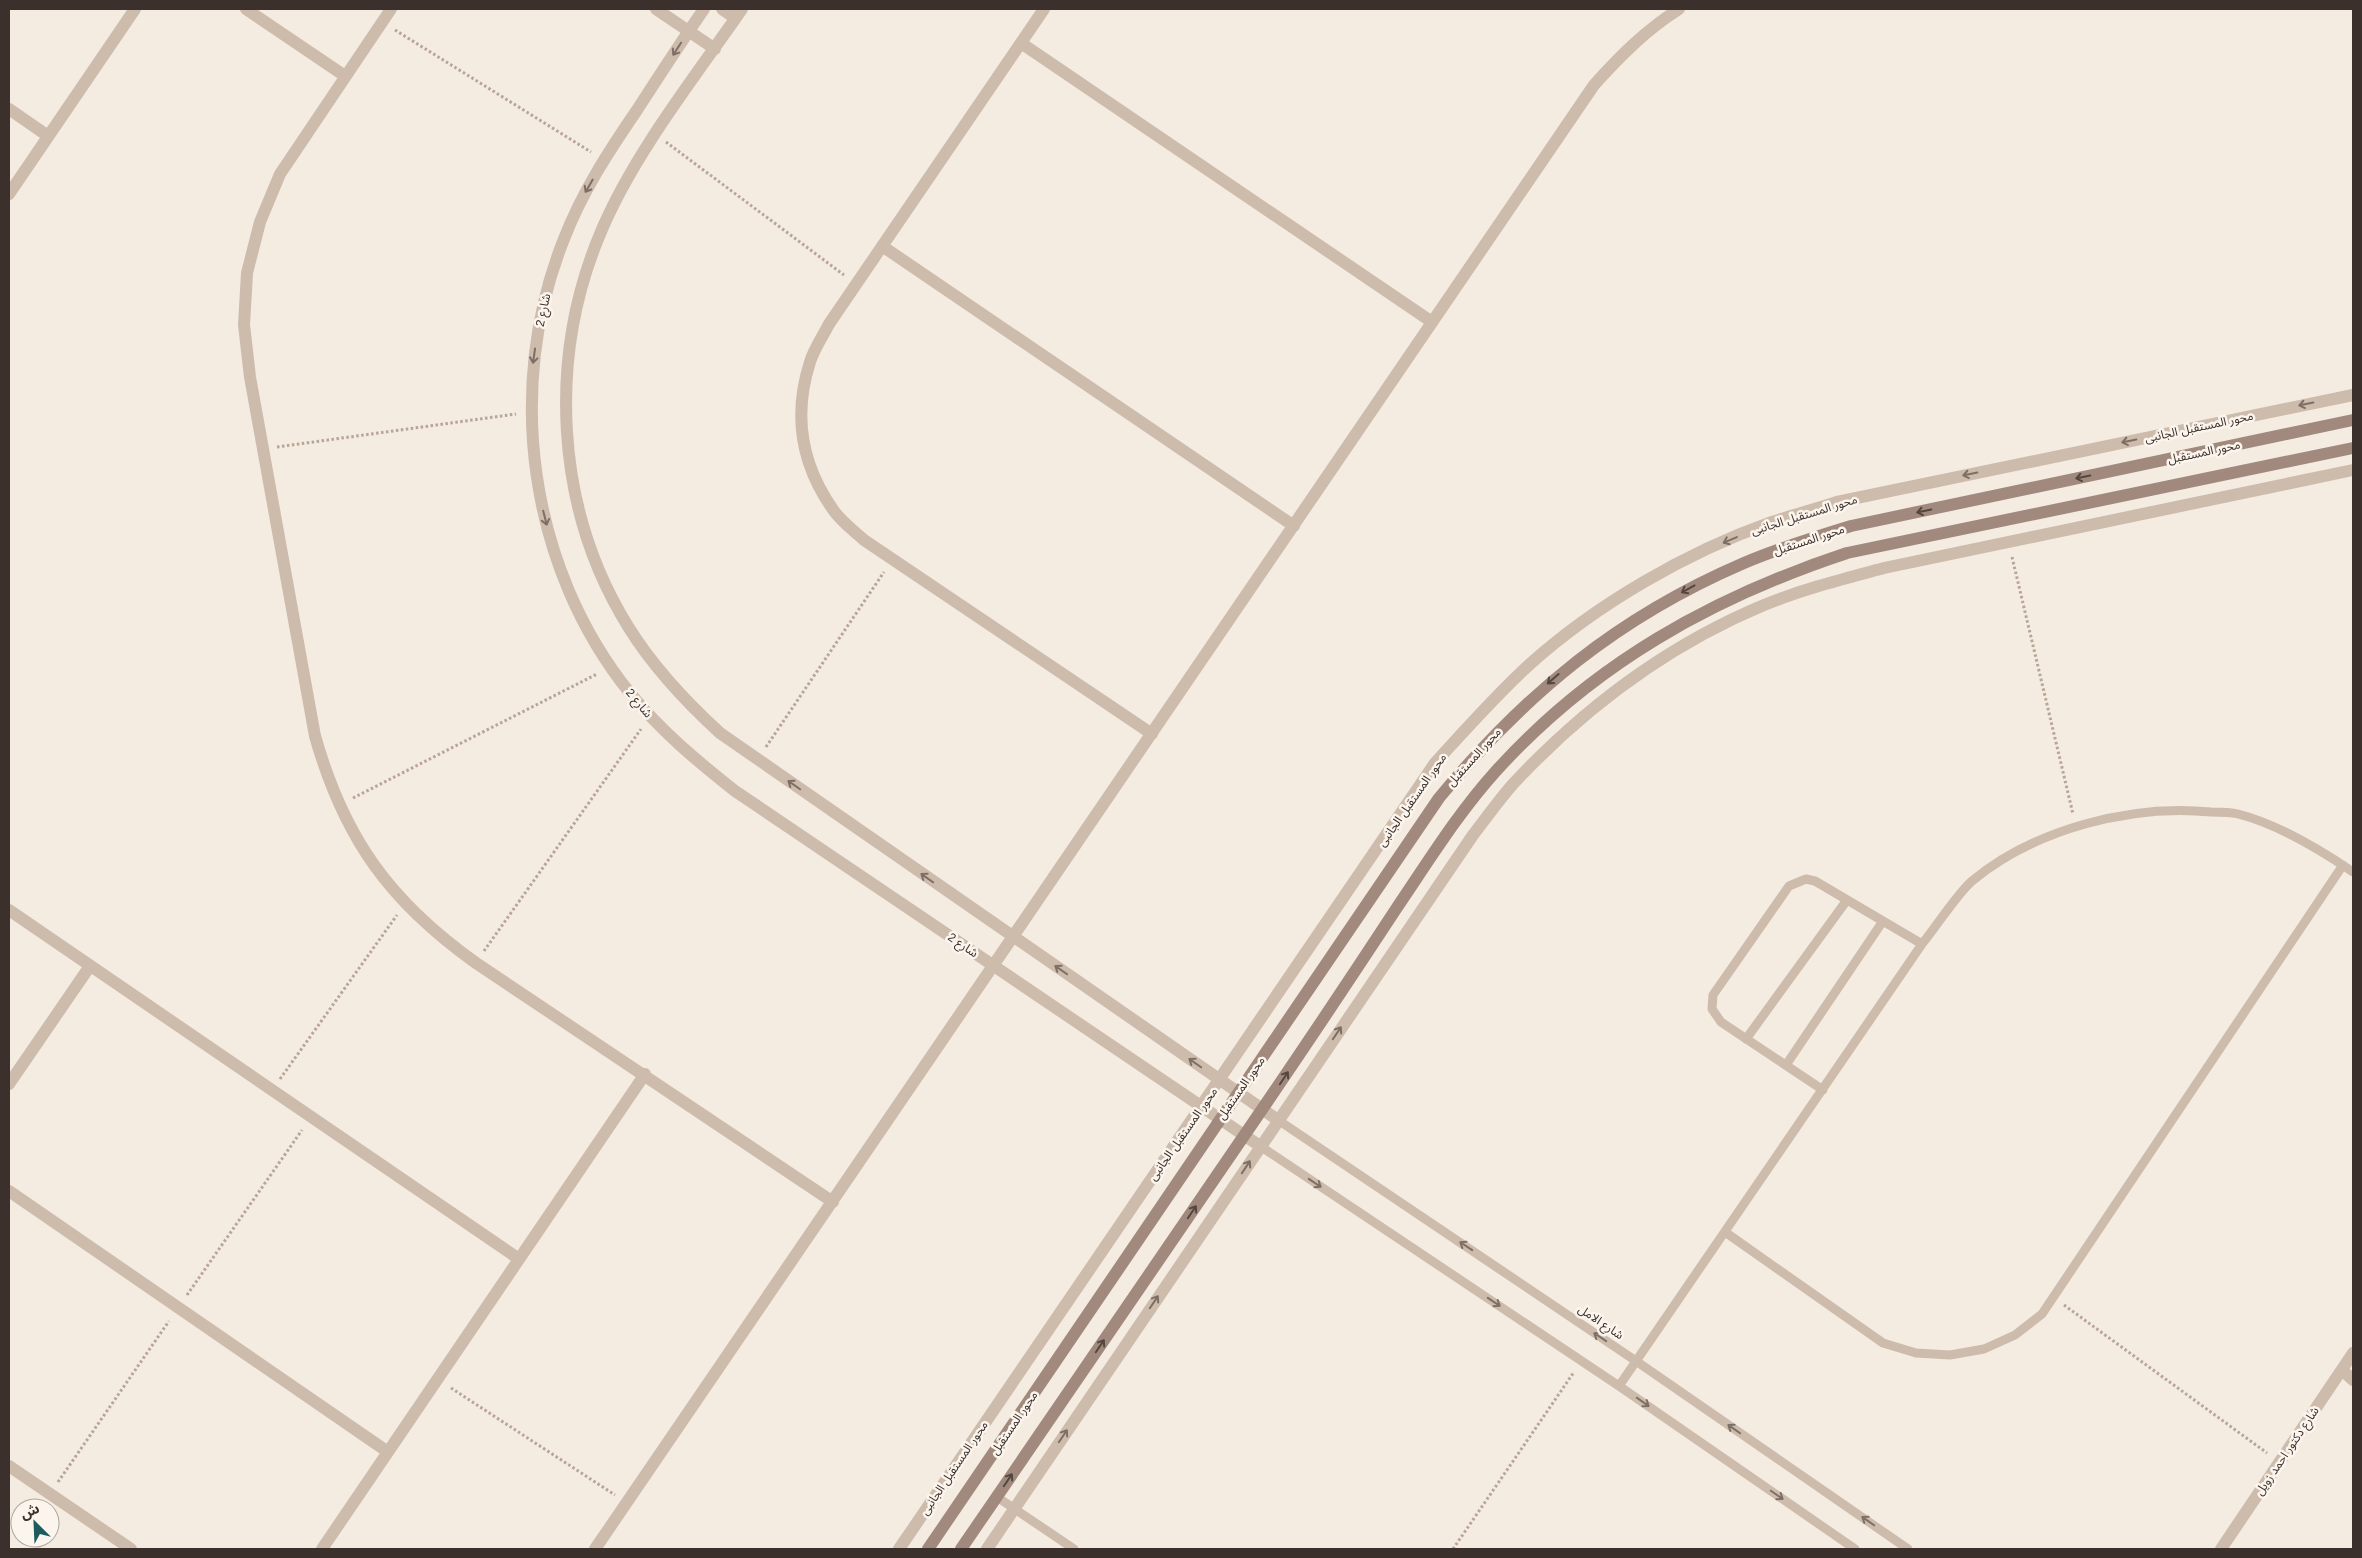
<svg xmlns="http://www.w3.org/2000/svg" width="2362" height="1558" viewBox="0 0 2362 1558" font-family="Arial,'Noto Sans Arabic',sans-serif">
<rect width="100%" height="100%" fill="#f4ebe1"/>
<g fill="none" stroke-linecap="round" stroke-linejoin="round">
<!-- path -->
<path stroke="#b9a596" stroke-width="3" stroke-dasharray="2.5 2.5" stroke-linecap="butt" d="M395 30 591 152
M666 142 844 275
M277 447 516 414
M2012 557 2073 814
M766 747 884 572
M353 798 597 674
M484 951 641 729
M280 1079 397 915
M187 1295 302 1130
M2064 1305 2267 1453
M451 1388 615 1495
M58 1482 169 1321
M1453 1549 1574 1372"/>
<!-- lane -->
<path stroke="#cdbbac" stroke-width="9" d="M1746 1039 1847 900
M1786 1065 1883 921
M1823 1090 1721 1022 1712 1009 1713 995 1789 886 1806 879 1815 881 1922 944
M1278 1120 1636 1361 1908 1549
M1260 1146 1619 1386 1855 1549
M1725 1232 1883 1343 1916 1353 1950 1355 1984 1349 2015 1335 2042 1314 2343 865
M1619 1386 1922 944C1936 927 1957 894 1972 881 2035 829 2131 804 2211 812 2220 812 2230 812 2238 814 2278 824 2319 849 2353 872
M997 1497 1074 1549"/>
<!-- street -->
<path stroke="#cdbbac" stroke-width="12" d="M246 9 345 76
M391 9 280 174 260 222 247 273 244 325 250 377 315 736C344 838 389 901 476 963L833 1202
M656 9 715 49
M704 9C681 42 659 76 637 110 609 151 582 192 564 239 504 388 529 568 630 693 661 731 697 761 735 791L1260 1146
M722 9 735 18
M742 9C695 77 636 151 603 227 547 355 554 508 629 628 654 668 685 701 720 733L1278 1120
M1044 9 829 324C823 336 814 349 810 362 793 415 801 465 834 511 842 522 854 531 864 540L1152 734
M1021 43 1432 322
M9 109 48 136
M9 194 135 9
M882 246 1294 526
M9 910 519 1259
M9 1084 90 966
M9 1191 388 1452
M2342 1370 2353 1380
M9 1466 131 1549
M322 1549 645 1074
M595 1549 1594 85C1620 56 1646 30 1679 9
M899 1549 1435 763C1466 729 1496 695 1530 664 1597 604 1687 552 1772 522 1793 515 1816 509 1837 502L2353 395
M987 1549 1473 835C1486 818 1499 800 1513 784 1584 708 1668 645 1764 605 1803 589 1843 579 1884 568L2353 470
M2221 1549 2353 1353"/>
<!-- secondary -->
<path stroke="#a18a7d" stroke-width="12" d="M928 1549 1439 798C1526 693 1618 617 1744 563 1779 548 1815 537 1851 526L2353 420
M961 1549C1061 1402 1163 1256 1263 1108 1308 1042 1352 976 1396 909 1428 862 1458 813 1496 771 1593 664 1711 598 1847 553L2353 448"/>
</g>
<!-- one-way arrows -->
<defs><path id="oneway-shaft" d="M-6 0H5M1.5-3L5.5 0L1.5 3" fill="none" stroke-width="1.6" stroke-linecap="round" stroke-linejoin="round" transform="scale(1.25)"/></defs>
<g stroke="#7d6f65">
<use href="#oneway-shaft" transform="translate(677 49) rotate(123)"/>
<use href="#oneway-shaft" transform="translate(589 186) rotate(120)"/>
<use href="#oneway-shaft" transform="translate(534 356) rotate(98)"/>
<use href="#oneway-shaft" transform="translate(2306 404) rotate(168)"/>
<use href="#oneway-shaft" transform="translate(2129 441) rotate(168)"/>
<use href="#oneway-shaft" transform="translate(1970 474) rotate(168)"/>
<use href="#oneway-shaft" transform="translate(545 518) rotate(76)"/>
<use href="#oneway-shaft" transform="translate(1730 540) rotate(157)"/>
<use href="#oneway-shaft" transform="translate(794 785) rotate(-145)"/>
<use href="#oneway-shaft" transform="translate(927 878) rotate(-145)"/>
<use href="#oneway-shaft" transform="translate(1061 970) rotate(-145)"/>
<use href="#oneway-shaft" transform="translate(1337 1033) rotate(-56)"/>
<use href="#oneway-shaft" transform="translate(1195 1063) rotate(-145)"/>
<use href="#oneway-shaft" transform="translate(1246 1167) rotate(-56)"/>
<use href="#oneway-shaft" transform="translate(1315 1183) rotate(34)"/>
<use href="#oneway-shaft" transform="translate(1466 1246) rotate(-146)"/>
<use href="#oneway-shaft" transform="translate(1154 1302) rotate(-56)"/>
<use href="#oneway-shaft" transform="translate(1494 1302) rotate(34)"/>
<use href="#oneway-shaft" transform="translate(1600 1337) rotate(-146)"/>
<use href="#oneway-shaft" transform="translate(1643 1402) rotate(35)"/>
<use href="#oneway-shaft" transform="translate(1734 1429) rotate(-145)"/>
<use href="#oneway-shaft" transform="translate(1063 1436) rotate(-56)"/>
<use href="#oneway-shaft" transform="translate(1777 1495) rotate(35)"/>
<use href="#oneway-shaft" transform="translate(1868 1521) rotate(-145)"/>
</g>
<g stroke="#544640">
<use href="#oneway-shaft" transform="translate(2083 477) rotate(168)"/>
<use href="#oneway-shaft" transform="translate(1924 511) rotate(168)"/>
<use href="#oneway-shaft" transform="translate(1688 589) rotate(151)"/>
<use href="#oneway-shaft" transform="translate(1553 679) rotate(139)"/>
<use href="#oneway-shaft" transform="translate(1284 1078) rotate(-56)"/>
<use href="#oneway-shaft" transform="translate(1192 1212) rotate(-56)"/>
<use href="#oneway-shaft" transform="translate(1100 1346) rotate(-56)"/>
<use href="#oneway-shaft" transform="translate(1008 1480) rotate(-56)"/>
</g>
<g text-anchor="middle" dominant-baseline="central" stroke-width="5" stroke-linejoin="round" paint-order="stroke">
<!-- street labels -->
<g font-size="12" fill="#3b302b" stroke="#fbf5ee">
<text transform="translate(543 310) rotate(-78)">شارع 2</text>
<text transform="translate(2199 427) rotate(-12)">محور المستقبل الجانبى</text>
<text transform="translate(2204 452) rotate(-12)">محور المستقبل</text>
<text transform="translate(1804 515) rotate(-17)">محور المستقبل الجانبى</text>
<text transform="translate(1809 540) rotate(-18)">محور المستقبل</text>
<text transform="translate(639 703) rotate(50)">شارع 2</text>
<text transform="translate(1474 757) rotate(-48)">محور المستقبل</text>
<text transform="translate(1412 800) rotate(-55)">محور المستقبل الجانبى</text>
<text transform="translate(963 945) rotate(34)">شارع 2</text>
<text transform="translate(1241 1088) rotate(-55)">محور المستقبل</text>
<text transform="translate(1183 1134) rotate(-55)">محور المستقبل الجانبى</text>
<text transform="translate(1601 1322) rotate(34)">شارع الامل</text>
<text transform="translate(1014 1423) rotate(-56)">محور المستقبل</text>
<text transform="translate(2287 1451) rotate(-56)">شارع دكتور احمد زويل</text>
<text transform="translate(954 1468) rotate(-56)">محور المستقبل الجانبى</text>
</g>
</g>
<!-- border -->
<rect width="2362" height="1558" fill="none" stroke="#3b302b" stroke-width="20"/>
<!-- north arrow -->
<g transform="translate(35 1523) rotate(336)"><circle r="24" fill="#fbf5ee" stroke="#aea6a0"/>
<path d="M0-4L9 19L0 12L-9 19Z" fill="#1f5a5e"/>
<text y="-8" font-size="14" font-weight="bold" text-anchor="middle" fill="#3b302b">ش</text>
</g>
</svg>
